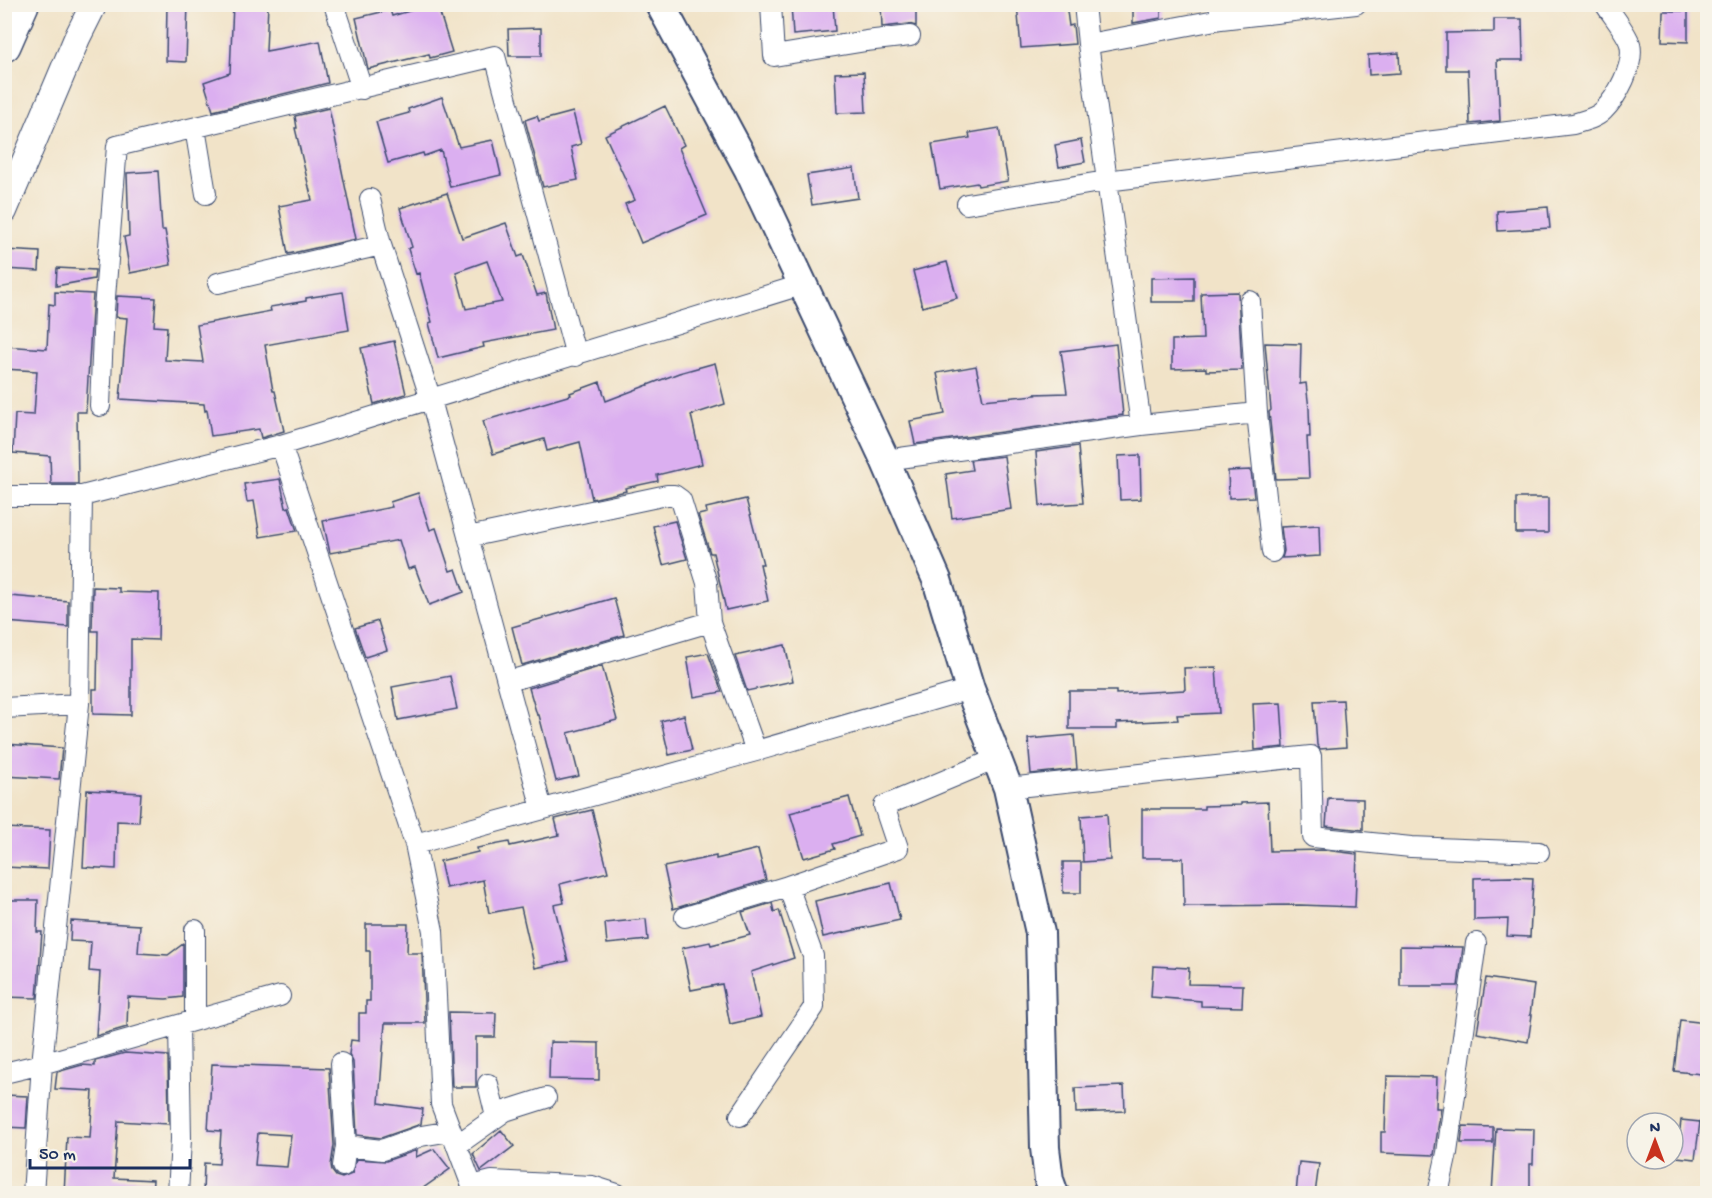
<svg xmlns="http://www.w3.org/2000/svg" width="1712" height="1198" viewBox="0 0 1712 1198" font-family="'Gochi Hand',sans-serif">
<rect width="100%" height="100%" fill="#f7f3e8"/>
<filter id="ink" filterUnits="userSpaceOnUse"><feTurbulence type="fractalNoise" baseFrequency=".0167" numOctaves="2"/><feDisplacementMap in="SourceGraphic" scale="12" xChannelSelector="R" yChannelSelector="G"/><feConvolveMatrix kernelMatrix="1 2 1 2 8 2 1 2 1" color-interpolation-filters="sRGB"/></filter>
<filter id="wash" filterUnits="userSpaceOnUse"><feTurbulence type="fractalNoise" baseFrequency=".008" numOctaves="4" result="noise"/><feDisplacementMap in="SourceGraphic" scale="24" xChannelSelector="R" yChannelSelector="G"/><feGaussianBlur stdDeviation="1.35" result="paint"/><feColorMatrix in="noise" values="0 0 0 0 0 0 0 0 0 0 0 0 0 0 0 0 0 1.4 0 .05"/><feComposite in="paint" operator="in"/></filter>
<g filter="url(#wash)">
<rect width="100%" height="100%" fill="#f1e3c8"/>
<g id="blocks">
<!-- building -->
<path fill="#dbaff0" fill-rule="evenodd" d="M167 4H188L186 62 166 61Z
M233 4H268L266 51 320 41 328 83 213 111 204 82 230 73Z
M433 4H437L452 52 430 58 429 54 368 69 356 18 390 10 392 16Z
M791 4H833L835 31 793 35Z
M881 4H916V26L909 24 882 27Z
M1017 4H1066L1069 26 1073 25 1075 44 1021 48Z
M1133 4H1161V18L1133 23Z
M1663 11H1688V42L1662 41Z
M1494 19H1522L1523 60H1497L1500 121 1470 124 1468 70H1446V33L1494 32Z
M541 28V56H509L508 29Z
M1399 53 1400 73 1369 75 1368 55Z
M864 72 866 112 837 113 835 73Z
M442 97 459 147 493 140 501 175 450 187 441 150 424 156 423 153 388 163 376 122 409 113 408 109Z
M665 106 684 145 679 148 707 215 641 243 625 204 635 200 605 135Z
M329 108 356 239 288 254 279 206 312 200 295 128H297L295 116Z
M573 112 581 144 571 147 578 180 543 187 525 120 537 116 539 121Z
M999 128 1008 181 978 186 977 183 940 189 932 144 970 138 969 133Z
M1081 140 1085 162 1059 167 1055 145Z
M854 168 858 198 812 205 807 175Z
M158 171 162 230H165L171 265 130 273 124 237 129 236 127 173Z
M447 193 462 238 506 223 518 257 523 255 537 295 546 293 553 330 483 343 484 347 438 358 429 323 432 322 419 273 416 274 408 249 412 247 400 208ZM487 261 502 302 466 309 456 272Z
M1548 207 1550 228 1498 231 1497 211Z
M4 250 40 252 39 271 4 269Z
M947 262 957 298 922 307 913 271Z
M57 268 95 270 94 279 56 286Z
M1194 277V302H1151V278Z
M55 292 93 294 86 412H77L78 484H51L50 456 13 453 15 414 34 415 37 371 4 369V346L47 349 49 304 55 305Z
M343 292 349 330 265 345 273 391H275L284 431 261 438 259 429 211 436 207 410 205 411 204 404 120 399 127 318 116 317 117 296 156 298 154 326 167 327 165 360 203 362 197 325 271 311 270 307 306 301V298Z
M1238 292 1242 370 1206 371V368L1172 369V340L1203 339 1201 293Z
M394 341 406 394 374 404 361 348Z
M1265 343 1301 344 1300 384 1306 383 1309 409 1310 437H1307L1309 478 1276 479 1269 412 1271 410Z
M1116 344 1123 415 915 444 910 421 945 414 937 373 976 366 983 400 1036 395 1035 394 1067 393 1061 351Z
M715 363 725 404 691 415 702 464 657 475 658 481 625 488 626 491 592 499 580 442 547 451 544 439 493 454 483 421 571 395 570 393 600 382 606 401 679 373Z
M1078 446 1083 503 1040 506 1036 452Z
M1140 455 1141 499 1120 500 1118 456Z
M1004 456 1011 509 952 518 946 474 972 470 970 460Z
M1251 470 1254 497 1229 498 1228 471Z
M280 479 286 508 289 507 297 531 260 537 254 501 247 502 244 484Z
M418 493 430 530 436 528 450 571 456 569 464 592 429 605 415 567 408 569 399 540 330 553 323 521 392 507 390 502Z
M1516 498H1548V533H1516Z
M746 499 763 564H760L768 601 726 610 713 553H710L698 515 707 513 706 508Z
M675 521 687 559 663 565 653 526Z
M1319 525 1320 556 1282 558 1284 551 1281 527Z
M93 587 119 588V592L159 593 158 640 131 639V715L93 714V689H97L98 631H92Z
M9 596 68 601V627L6 622Z
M614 598 624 635 522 665 512 627Z
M378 621 387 650 365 657 355 628Z
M785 645 793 681 747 691 735 656Z
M708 653 722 692 694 697 687 657Z
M602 666 617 720 568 733 579 776 556 781 539 715H537L529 688Z
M1216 667 1219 713 1177 715 1178 720 1117 723V729H1069V691H1116V694L1185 690 1184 668Z
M450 676 457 709 398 720 392 687Z
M1343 700 1346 747 1320 749 1317 745 1314 701Z
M1281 703 1284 747 1255 750 1253 704Z
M684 715 692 750 669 755 661 721Z
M1074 735 1077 769 1031 774 1028 739Z
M6 744 62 748 59 779 4 776Z
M87 790 141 793 139 822 117 821 116 869 83 867Z
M849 797 860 836 833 844 835 849 804 858 790 813Z
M1328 798 1363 799V830L1326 826Z
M1268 802 1270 851 1325 850 1357 854 1355 907 1300 905 1184 906 1183 858H1142V809H1204V806L1241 805V803Z
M592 810 608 872 560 884 564 903 554 905 568 961 535 968 521 907 489 913 483 880 446 888 440 861 478 852 477 848 509 842 510 846 559 835 555 819Z
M1107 814 1110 860 1083 862 1081 816Z
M4 828 50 830 48 869 4 867Z
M758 849 766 880 673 909 664 867 716 856V859Z
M1063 862H1081V893H1063Z
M1511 877 1533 878 1530 937 1507 936 1508 919 1474 920V878Z
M891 883 900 920 823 937 815 901Z
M4 900H38L37 932H42L37 998 4 997Z
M772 903 774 912 779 910 794 958 751 972 761 1017 730 1024 722 984 691 990 682 948 710 942 711 945 750 935 742 912Z
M646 919 648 940 607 944 605 923Z
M71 921 140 925 138 953 168 955 183 944V997L166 999 128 997 127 1027 96 1036 100 972 89 971 91 942 70 941Z
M366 924H408L407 953H422L425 1023H385L379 1103 423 1109 421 1124 381 1138 357 1135 353 1062 349 1054 351 1040 359 1041V1013H366V1001H370V951H366Z
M1400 946 1463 947 1458 986H1400Z
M1153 966 1189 968 1188 984 1243 985 1242 1007 1201 1006V1001L1151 997Z
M1486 978 1534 985 1530 1015H1532L1528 1042 1477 1033Z
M449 1012 496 1013 495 1037H476V1087H452Z
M1680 1020 1707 1023 1701 1074 1674 1071Z
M550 1042 599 1043V1080L549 1079Z
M125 1053 168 1056 169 1124 118 1121 114 1178 153 1180 152 1194H64L67 1137 90 1138 93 1091 55 1089 57 1072 82 1065 95 1066V1061Z
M212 1064 329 1068 334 1145 331 1165 332 1171 336 1176 342 1178 352 1174 356 1159 386 1161 417 1150 416 1157 434 1149 450 1169 416 1193 203 1194 204 1163 219 1164 221 1131 208 1130ZM258 1133 291 1135 287 1167 255 1165Z
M1387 1076 1437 1077 1436 1108H1441L1434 1155 1381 1153V1132H1385Z
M1124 1086 1125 1111 1076 1113 1075 1088Z
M4 1095 28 1096 26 1128 4 1127Z
M1681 1120 1700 1122 1695 1159 1677 1157Z
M1463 1126 1493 1127V1143H1461Z
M1496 1128 1534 1129 1533 1164H1530V1194H1492Z
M501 1130 514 1146 481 1171 473 1154Z
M1299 1162 1319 1164 1315 1194H1296Z"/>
</g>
</g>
<g filter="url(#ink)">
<use href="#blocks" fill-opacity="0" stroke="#3b4a6e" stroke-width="1.5"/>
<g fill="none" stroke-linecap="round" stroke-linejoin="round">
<defs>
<path id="minor" d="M334 4 362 89
M771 4 774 56 866 41 910 36
M1084 4 1088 44
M1221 19 1356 4
M195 128 206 194
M370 199 381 245
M967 204 1106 181 1573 124C1582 121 1595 119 1603 111 1617 97 1635 65 1630 44 1627 33 1612 15 1605 4
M218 283 381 245 431 400 542 809
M100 406 104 310 117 146 495 56 576 356
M1257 413 1272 552
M1141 425 1257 413 1250 301
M281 445 415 844 756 751 970 689
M885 460 1141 425 1088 44 1221 19 1219 4
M4 496H82L79 704 42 1064 33 1194
M82 496 281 445 801 285
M468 537 667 495H674L681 500 707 583 710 622 756 751
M509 681 710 622
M4 708 79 704
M1008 788 1311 756 1313 837 1411 847 1539 852
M415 844 433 931 441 1104 472 1186V1194
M685 917 788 886
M195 930V1020
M341 1063 346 1146
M4 1073 42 1064 280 996
M488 1084 496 1117
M740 1116 814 1007 813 956 788 886 898 848 884 806 996 759
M457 1145 505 1111 546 1098
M343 1166 346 1146 382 1150 421 1136 451 1131
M472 1186 492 1181 592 1186 617 1194
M178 1194 181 1139 179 1025
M1438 1194 1447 1153 1476 943"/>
<path id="tertiary" d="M4 211 77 38 94 4"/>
<path id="secondary" d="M660 4 749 170 885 460 937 580 970 689 1008 788 1040 933 1045 1148 1049 1180 1054 1194"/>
<path id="trunk" d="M4 45 22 4"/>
</defs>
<!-- minor casing -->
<use href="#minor" stroke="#3b4a6e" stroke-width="22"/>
<!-- tertiary casing -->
<use href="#tertiary" stroke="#3b4a6e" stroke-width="28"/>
<!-- secondary casing -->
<use href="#secondary" stroke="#3b4a6e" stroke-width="32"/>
<!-- trunk casing -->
<use href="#trunk" stroke="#3b4a6e" stroke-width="36"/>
<!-- minor -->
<use href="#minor" stroke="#fff" stroke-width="20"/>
<!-- tertiary -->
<use href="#tertiary" stroke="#fff" stroke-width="26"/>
<!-- secondary -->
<use href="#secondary" stroke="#fff" stroke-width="28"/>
<!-- trunk -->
<use href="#trunk" stroke="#fff" stroke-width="33"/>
</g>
</g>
<!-- margin -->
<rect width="1712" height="1198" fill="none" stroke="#f7f3e8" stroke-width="24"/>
<!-- north arrow -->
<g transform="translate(1655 1141)"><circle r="28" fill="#f7f3e8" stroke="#9fa5b1" stroke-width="1.5"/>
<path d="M0-4.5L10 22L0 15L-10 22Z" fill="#c8321e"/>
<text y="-9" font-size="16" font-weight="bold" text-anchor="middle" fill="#1b2f5e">N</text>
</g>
<!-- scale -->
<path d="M30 1159v9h160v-9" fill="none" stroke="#1b2f5e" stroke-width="3"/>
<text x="39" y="1159" font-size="18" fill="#1b2f5e" stroke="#f7f3e8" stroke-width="4.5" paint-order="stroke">50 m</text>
</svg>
